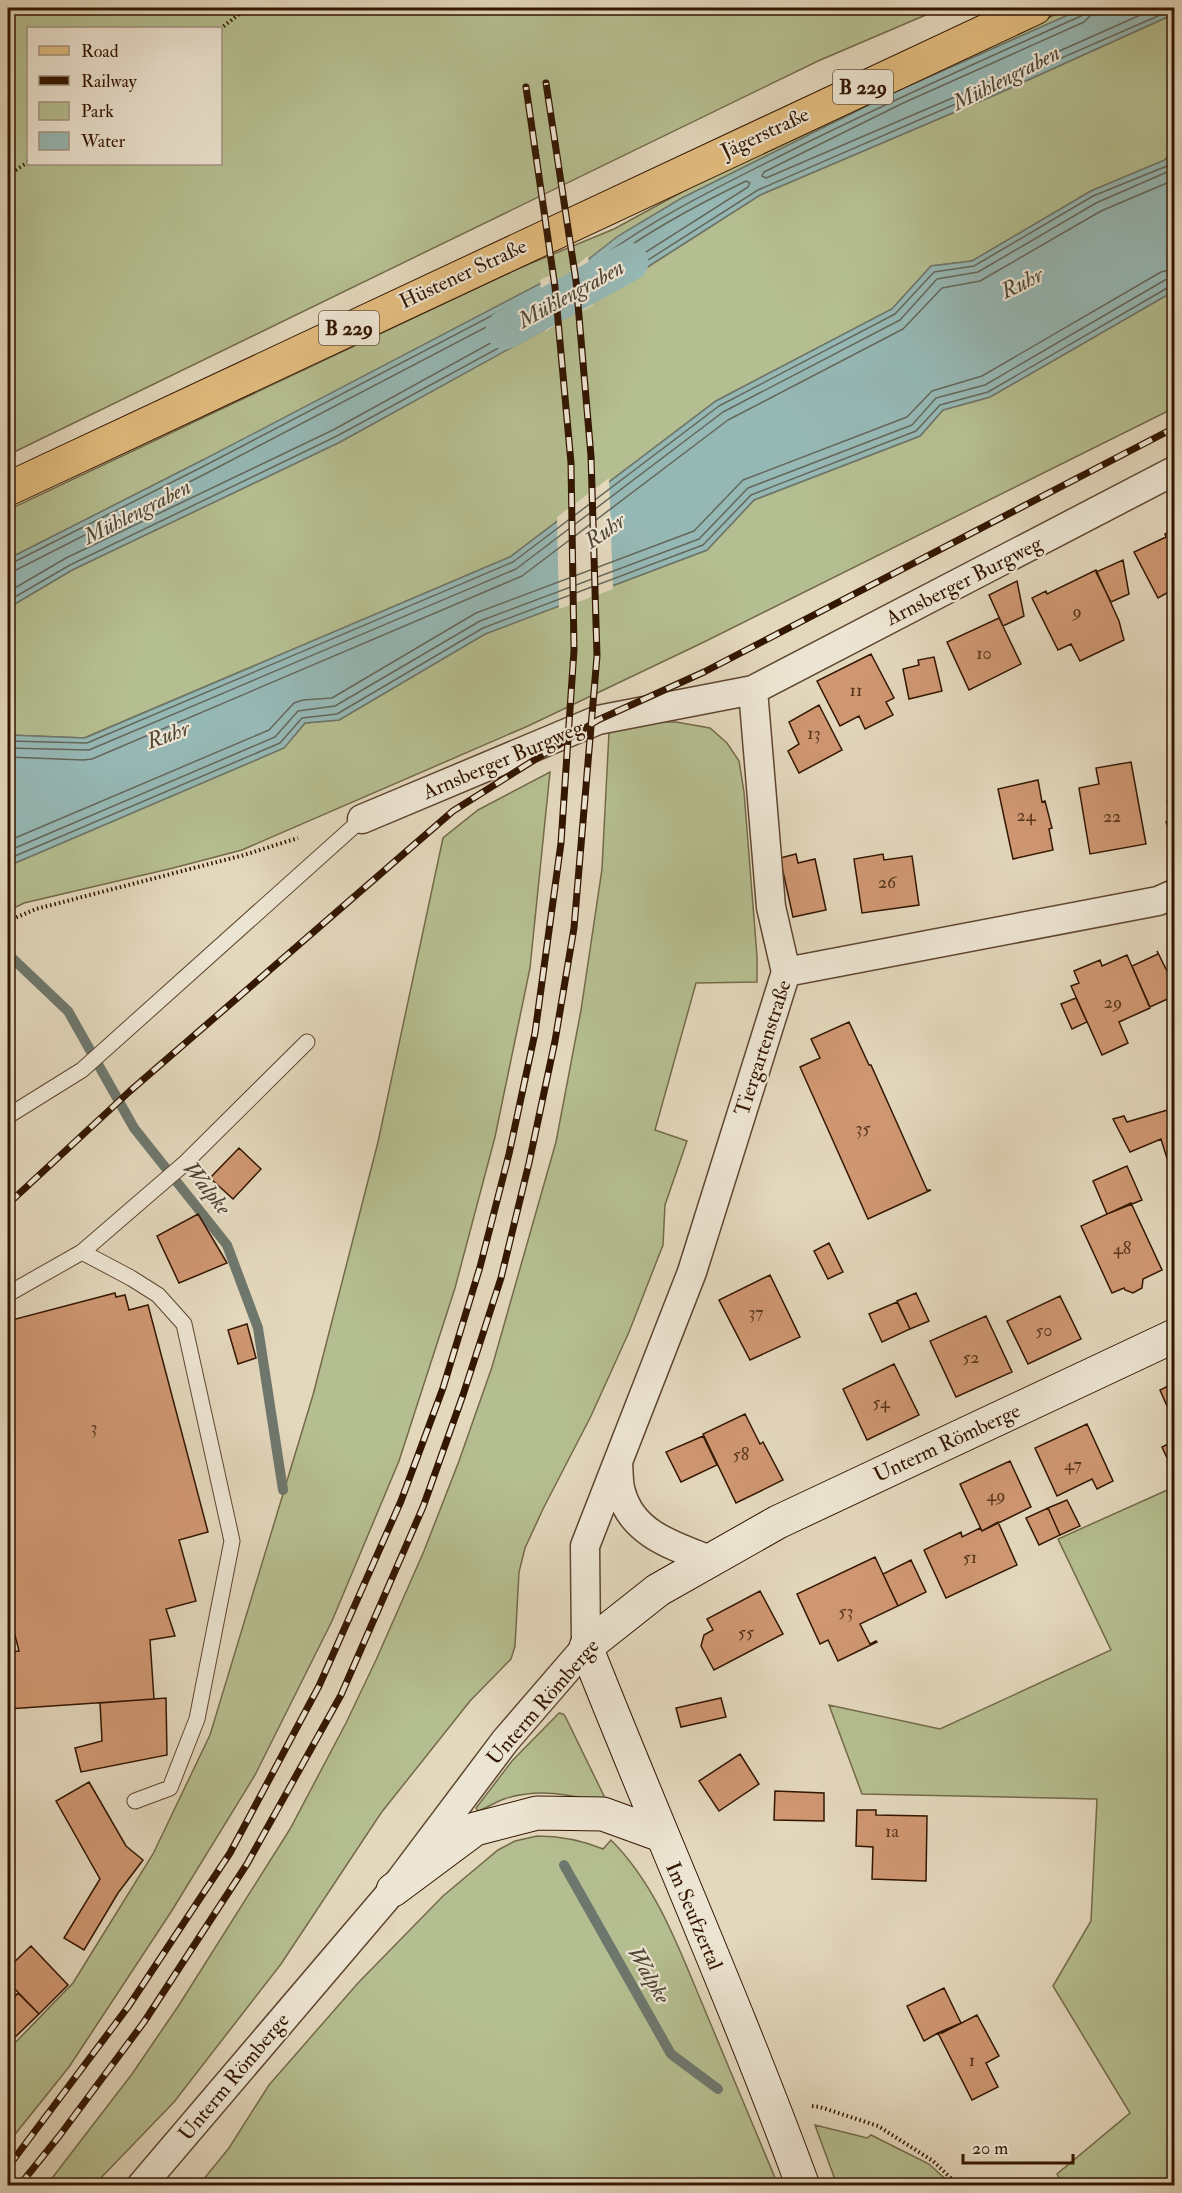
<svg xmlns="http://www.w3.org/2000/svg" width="1182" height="2193" viewBox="0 0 1182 2193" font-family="'IM FELL Double Pica',serif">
<rect width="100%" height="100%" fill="#e3d7bc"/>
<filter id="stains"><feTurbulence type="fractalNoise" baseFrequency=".00333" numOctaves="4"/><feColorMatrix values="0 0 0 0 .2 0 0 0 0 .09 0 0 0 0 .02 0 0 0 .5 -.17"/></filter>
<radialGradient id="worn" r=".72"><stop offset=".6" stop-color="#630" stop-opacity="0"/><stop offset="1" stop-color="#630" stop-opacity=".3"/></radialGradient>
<!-- green -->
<path fill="#b5be90" stroke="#746a48" stroke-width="1.5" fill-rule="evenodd" d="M8 8H942L818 61 8 455ZM220 28V164H28V28Z
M1071 8H1084L895 92 680 199 584 308 760 195 997 94 1174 14V147L1165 160 1091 191 972 261 931 266 892 309 716 401 510 557 84 738 8 735V608L72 570 340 442 554 324 201 461 8 559V510L517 269 614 229 724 169 968 52Z
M1174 291V408L702 643 528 726 242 850 173 868 24 903 8 911V866L284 748 305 723 339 720 485 634 707 550 754 500 920 436 943 410 990 397Z
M644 722H676L710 728 727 743 739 761 744 792 757 956V982L696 983 655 1130 687 1141 665 1205 663 1245 629 1332 591 1416 543 1509 525 1548 519 1572 515 1646 511 1659 470 1701 381 1813 281 1964 174 2102 94 2185 46 2186 132 2074 179 2005 290 1829 346 1723 376 1660 424 1551 459 1461 492 1367 556 1142 581 1010 602 869 609 732Z
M550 772 530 968 495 1137 455 1288 399 1461 332 1621 255 1775 171 1912 69 2067 8 2143V2040L13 2045 73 1983 153 1854 210 1735 313 1395 378 1142 443 838 478 810Z
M1174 1487V2185H1063L1057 2174 1130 2113 1053 1986 1091 1921 1097 1799 862 1794 829 1705 940 1729 1111 1650 1058 1539Z
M559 1713 563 1714 565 1716 605 1798 603 1803C570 1794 537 1788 504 1799 495 1802 487 1808 478 1811L476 1808 512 1761Z
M537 1836C561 1836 581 1840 603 1849L611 1840C657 1886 679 1949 704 2008 729 2067 753 2126 778 2185H199L229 2148 269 2085 358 1983 443 1896 498 1850 515 1841Z
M815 2125 867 2138 871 2135 929 2164 952 2185H837Z"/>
<!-- water -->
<path fill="#96b8b5" stroke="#6e776d" stroke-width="1.5" d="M1084 8H1174V14L997 94 760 195 583 308 580 266 618 236 680 199 895 92Z
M1174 147V291L990 397 943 410 920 436 754 500 707 550 485 634 339 720 305 723 284 748 8 866V735L85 738 510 557 716 401 892 309 931 266 972 261 1091 191 1165 160Z
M549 279 554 324 340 442 72 570 8 608V559L201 461Z"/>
<!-- pier -->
<path fill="#e3d7bc" d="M588 256 593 305 583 311 580 309 577 265Z
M549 276 552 278 557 324 545 332 540 280Z
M609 478 613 589 559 609 557 517Z"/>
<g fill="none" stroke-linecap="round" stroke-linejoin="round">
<!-- shore -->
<path stroke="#64675a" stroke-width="1.5" d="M1085 8 1084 12 1081 16C982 60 884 104 788 152 718 187 649 220 587 268L588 294 593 295 758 190 1174 9
M1092 8 1090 16 1084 22 901 104 764 172 762 176 766 178 992 81 1156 8
M746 181 750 183 748 187 599 282 595 281V271C641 235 693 207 746 181Z
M8 564 12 563 204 466 541 290 545 292 548 319 546 322 337 436 70 565 8 601
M8 571 16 570 207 473 534 302 538 303V317L333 430 66 558 8 592
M8 741 87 743 513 562 719 406 895 314 934 272 974 266 1093 196 1167 166 1174 157
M8 748 89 750 516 569 723 412 900 320 937 279 978 272 1096 203 1174 169
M8 757 83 760 92 759 522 576 728 420 903 329 942 288 980 281 1101 211 1174 180
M8 841 269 730 294 703 303 700 332 698 476 613 694 531 743 480 907 417 932 391 982 376 1161 272 1174 269
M8 851 275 737 298 711 335 706 480 621 699 539 748 488 912 425 936 398 985 385 1165 280 1174 278
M8 859 280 743 302 718 337 714 483 628 703 545 751 495 916 431 940 405 988 392 1169 287 1174 286"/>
<!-- stream -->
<path stroke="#6e776d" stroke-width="10" d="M8 954 68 1011 134 1128 227 1245 258 1328 283 1490
M564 1865 671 2054 718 2089"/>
<!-- canal -->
<path stroke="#96b8b5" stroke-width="39" d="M505 330 629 262"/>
</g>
<!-- building -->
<path fill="#cf9772" stroke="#331600" stroke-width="1.5" d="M1174 530V589L1158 598 1134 552 1166 537 1165 534Z
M1123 560 1129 594 1111 602 1096 572Z
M1096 570 1119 621 1124 640 1080 661 1071 644 1058 650 1032 598 1046 591 1047 594Z
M1017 581 1024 616 1003 626 989 595Z
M999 618 1021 664 969 690 947 642Z
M871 654 894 698 886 702 893 715 865 729 859 716 840 726 817 681Z
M934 657 942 691 909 699 903 669 919 665 918 660Z
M819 705 842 750 799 773 788 751 799 744 789 722Z
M1131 762 1146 844 1090 854 1079 788 1099 784 1096 768Z
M1038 780 1042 802 1045 801 1052 828 1049 829 1053 850 1013 859 998 789Z
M1174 798V842L1166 822 1174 819 1167 801Z
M796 854 798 863 815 859 826 910 793 917 780 858Z
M883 854 884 860 912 856 919 905 862 913 854 859Z
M1157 951 1174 985V996L1150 1007 1132 966 1158 954Z
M1127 955 1150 1008 1119 1022 1128 1043 1102 1055 1071 986 1079 983 1074 971 1100 960 1102 966Z
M1076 998 1087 1022 1072 1029 1061 1004Z
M849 1022 869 1065H871L927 1190H931L868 1219 800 1067 820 1058 811 1039Z
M1174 1108V1166L1170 1168 1161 1139 1130 1152 1113 1119 1124 1116 1127 1122Z
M239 1148 261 1169 233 1199 210 1178Z
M1127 1166 1142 1200 1107 1214 1093 1181Z
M1131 1203 1162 1270 1143 1279 1142 1288 1133 1293 1125 1290 1124 1288 1112 1293 1081 1226Z
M198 1214 227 1263 179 1283 157 1236Z
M829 1243 843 1272 828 1279 814 1251Z
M770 1275 800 1337 750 1360 719 1300Z
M115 1293 116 1297 125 1295 129 1310 148 1305 208 1532 179 1540 196 1601 166 1609 175 1636 150 1640 154 1699 8 1709V1652L19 1651 8 1608V1321Z
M916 1293 929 1321 910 1329 897 1301Z
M1060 1296 1081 1339 1028 1364 1007 1321Z
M897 1302 910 1329 882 1342 869 1314Z
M986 1316 1012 1372 956 1397 930 1341Z
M247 1324 256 1358 238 1364 228 1330Z
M894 1364 919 1415 867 1440 843 1389Z
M1174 1383V1422L1160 1390Z
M745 1414 760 1444 763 1442 783 1480 736 1503 703 1434Z
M1087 1424 1113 1481 1097 1489 1092 1479 1057 1496 1035 1448Z
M703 1436 717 1465 681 1482 666 1452Z
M1174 1441V1473L1162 1447Z
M1010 1461 1031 1507 982 1531 960 1484Z
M1067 1500 1080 1526 1060 1535 1048 1508Z
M1048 1508 1060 1535 1039 1545 1026 1518Z
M998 1522 1017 1565 946 1598 924 1550 961 1532 962 1537 980 1528 982 1531Z
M875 1557 898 1606 860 1624 870 1644 876 1641 877 1642 838 1661 828 1640 820 1644 797 1594Z
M911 1560 926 1592 898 1606 883 1574Z
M760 1591 783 1634 714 1670 701 1646 704 1635 713 1630 707 1619Z
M166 1698 167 1755 81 1772 75 1748 102 1741 100 1703Z
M721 1698 726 1717 681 1727 676 1708Z
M740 1754 759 1784 719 1811 699 1781Z
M89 1782 126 1846 143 1860 118 1893 84 1950 64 1938 100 1879 56 1801Z
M775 1791 824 1793V1821L774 1820Z
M857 1810H876V1815L927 1816 926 1881 872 1879 873 1847 856 1846Z
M31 1946 68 1985 39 2014 8 1982V1968Z
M944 1988 961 2023 938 2033 924 2041 907 2006Z
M18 1993 39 2014 13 2039 8 2034V2004Z
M977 2015 999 2056 986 2063 998 2087 972 2100 938 2033H942Z"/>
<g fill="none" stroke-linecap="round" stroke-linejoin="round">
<defs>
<path id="service" d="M8 1116 82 1070 362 819
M82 1252 131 1278 158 1295 184 1324 232 1541 197 1719 170 1788 135 1801
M8 1294 82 1252 184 1164 307 1042"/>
<path id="minor" d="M753 690 771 907 786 972
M362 819 598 720 753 690 1174 471
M618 1464C619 1473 618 1483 621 1492 632 1534 674 1546 710 1560
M141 2186 393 1890 505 1741 586 1647 585 1546 692 1272 786 972 1158 901 1174 894"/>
<path id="secondary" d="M393 1890 475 1829 537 1813 603 1814 661 1835
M803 2186C736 2004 657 1827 586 1647L658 1590 778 1522 1174 1336"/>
<path id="primary" d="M8 489 1035 8"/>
</defs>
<!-- service casing -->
<use href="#service" stroke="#5f462f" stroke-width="17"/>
<!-- minor casing -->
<use href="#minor" stroke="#5f462f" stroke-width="31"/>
<!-- secondary casing -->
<use href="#secondary" stroke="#331600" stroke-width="35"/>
<!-- primary casing -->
<use href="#primary" stroke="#331600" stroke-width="35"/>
<!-- path -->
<path stroke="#331600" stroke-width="4" stroke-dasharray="1.5 3" stroke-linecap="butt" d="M220 29 247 8
M8 175 28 162
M8 921 36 909 244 855 298 838
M812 2106 820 2107 878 2126 933 2161 959 2186"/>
<!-- service -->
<use href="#service" stroke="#ede5d3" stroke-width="15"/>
<!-- minor -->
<use href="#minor" stroke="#ede5d3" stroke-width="28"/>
<!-- secondary -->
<use href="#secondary" stroke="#ede5d3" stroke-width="33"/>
<!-- primary -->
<use href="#primary" stroke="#e2bc7e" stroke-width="33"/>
<defs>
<path id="rail" d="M8 1204 130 1091 453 811 598 720 704 672 1174 428
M8 2167 128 2007 230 1853 319 1686 401 1501 443 1388 480 1267 509 1154 535 1033 561 843 574 650 571 463 555 287 526 87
M19 2186 60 2135 144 2022 247 1864 341 1695 423 1507 463 1395 501 1278 529 1163 555 1041 574 928 597 656 591 456 576 281 546 83"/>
</defs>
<!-- rail casing -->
<use href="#rail" stroke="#331600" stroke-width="7"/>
<!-- rail -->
<use href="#rail" stroke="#ede5d3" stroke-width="4.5" stroke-dasharray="14" stroke-linecap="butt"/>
</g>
<g text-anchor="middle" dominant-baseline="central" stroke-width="4.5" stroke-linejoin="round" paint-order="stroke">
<!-- number labels -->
<g font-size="18" fill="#5a361c">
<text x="1077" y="611">9</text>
<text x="984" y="653">10</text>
<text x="856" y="690">11</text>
<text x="814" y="733">13</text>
<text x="1026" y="815">24</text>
<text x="1112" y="816">22</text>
<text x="887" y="882">26</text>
<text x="1113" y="1002">29</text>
<text x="863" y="1128">35</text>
<text x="1122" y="1248">48</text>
<text x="756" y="1312">37</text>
<text x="1044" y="1330">50</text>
<text x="971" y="1357">52</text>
<text x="881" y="1402">54</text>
<text x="94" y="1427">3</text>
<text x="741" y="1454">58</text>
<text x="1073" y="1464">47</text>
<text x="996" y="1495">49</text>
<text x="970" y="1557">51</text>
<text x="846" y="1611">53</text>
<text x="746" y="1632">55</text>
<text x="892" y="1831">1a</text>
<text x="972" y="2060">1</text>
</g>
<!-- shield labels -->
<g fill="#ede5d3" stroke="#6b543f" stroke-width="1.5">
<rect x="833" y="70" width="60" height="34" rx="4.5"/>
<rect x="319" y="311" width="60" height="34" rx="4.5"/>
</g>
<g font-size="20" font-weight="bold" fill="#331600">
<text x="863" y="87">B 229</text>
<text x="349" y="328">B 229</text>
</g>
<!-- street labels -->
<g font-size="21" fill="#331600" stroke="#ede5d3">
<text transform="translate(765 133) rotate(-25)">Jägerstraße</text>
<text transform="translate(463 274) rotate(-25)">Hüstener Straße</text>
<text transform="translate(964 581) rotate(-27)">Arnsberger Burgweg</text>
<text transform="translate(503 760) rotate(-23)">Arnsberger Burgweg</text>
<text transform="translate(763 1048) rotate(-72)">Tiergartenstraße</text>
<text transform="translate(947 1443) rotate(-25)">Unterm Römberge</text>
<text transform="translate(543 1702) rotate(-49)">Unterm Römberge</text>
<text transform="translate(694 1916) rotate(67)">Im Seufzertal</text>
<text transform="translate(234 2077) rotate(-50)">Unterm Römberge</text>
</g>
<!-- water labels -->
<g font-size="22" font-style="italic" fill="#514736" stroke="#ede5d3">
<text transform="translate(1006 78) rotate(-27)">Mühlengraben</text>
<text transform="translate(1022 283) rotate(-26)">Ruhr</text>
<text transform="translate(571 294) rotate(-29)">Mühlengraben</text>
<text transform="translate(137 512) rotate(-27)">Mühlengraben</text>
<text transform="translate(605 531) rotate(-35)">Ruhr</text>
<text transform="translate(168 735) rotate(-20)">Ruhr</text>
<text transform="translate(207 1188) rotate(51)">Walpke</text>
<text transform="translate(649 1975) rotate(60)">Walpke</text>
</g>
</g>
<!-- margin -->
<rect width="1182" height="2193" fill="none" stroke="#e3d7bc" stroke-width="30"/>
<rect x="9" y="9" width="1164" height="2175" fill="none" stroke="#331600" stroke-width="3"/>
<rect x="15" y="15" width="1152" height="2163" fill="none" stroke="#331600" stroke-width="1.5"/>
<!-- legend -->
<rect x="27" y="27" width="195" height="138" fill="#ede5d3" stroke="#a3927f" stroke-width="1.5"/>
<rect x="39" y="46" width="30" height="9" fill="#e2bc7e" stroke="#a3927f" stroke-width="1.5"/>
<text x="81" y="57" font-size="18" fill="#331600">Road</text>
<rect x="39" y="76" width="30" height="9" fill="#331600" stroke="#a3927f" stroke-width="1.5"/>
<text x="81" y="87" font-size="18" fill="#331600">Railway</text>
<rect x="39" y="102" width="30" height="18" fill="#b5be90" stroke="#a3927f" stroke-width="1.5"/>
<text x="81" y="117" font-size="18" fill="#331600">Park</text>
<rect x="39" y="132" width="30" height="18" fill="#96b8b5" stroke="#a3927f" stroke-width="1.5"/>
<text x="81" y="147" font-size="18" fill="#331600">Water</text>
<!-- scale -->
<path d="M963 2154v9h110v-9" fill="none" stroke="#331600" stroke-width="3"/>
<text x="972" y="2154" font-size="18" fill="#331600" stroke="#ede5d3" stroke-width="4.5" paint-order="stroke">20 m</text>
<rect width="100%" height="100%" filter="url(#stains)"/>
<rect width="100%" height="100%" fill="url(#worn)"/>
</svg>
